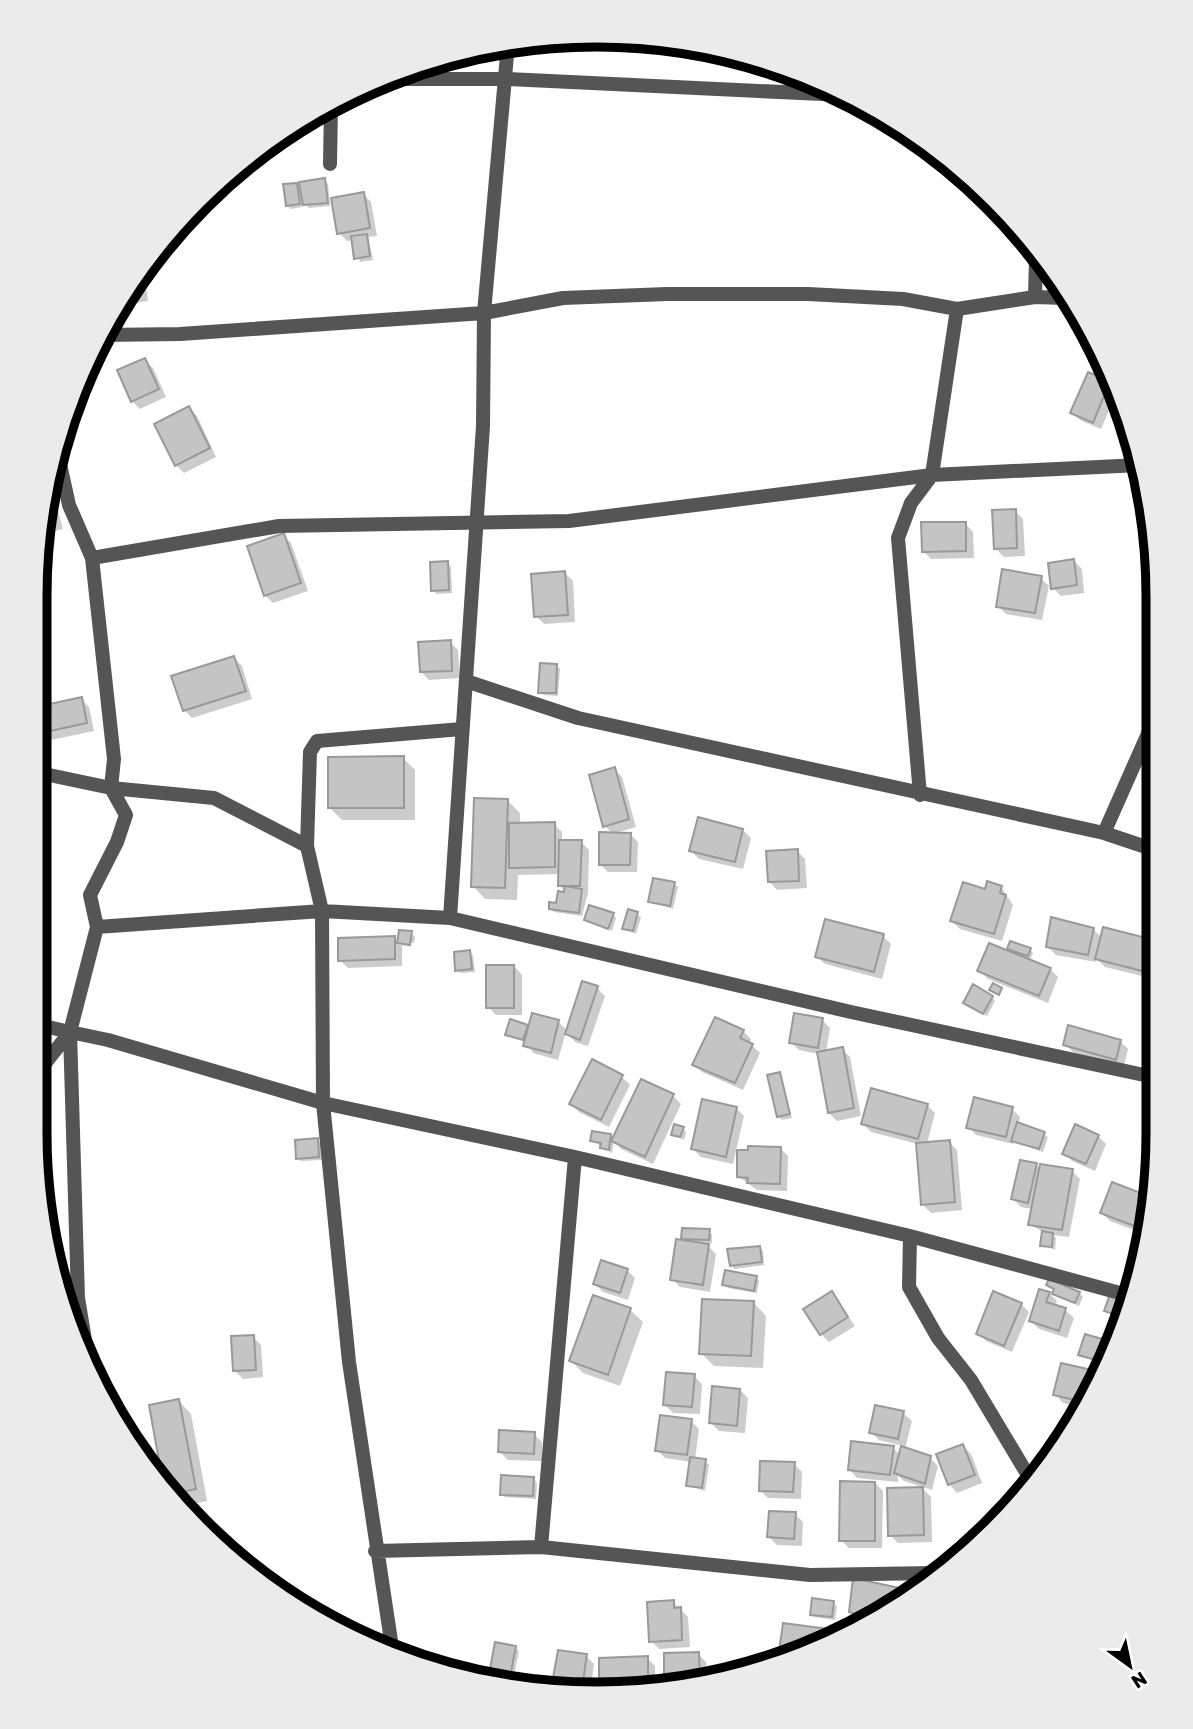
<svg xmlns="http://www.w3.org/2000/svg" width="1193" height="1729" viewBox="0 0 1193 1729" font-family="Rubik,sans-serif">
<rect width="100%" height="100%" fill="#fff"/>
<!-- shadow -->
<path fill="#0003" d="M324 180 328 184 330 206 309 208 302 201V207L291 209 287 205 297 185 302 190Z
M363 194 371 202 377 236 368 237 373 260 360 262 353 240 347 241 339 233Z
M144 272 148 301 118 305Z
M145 360 153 368 166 397 140 409 132 401Z
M1109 383 1116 394 1101 429 1080 420 1072 412Z
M189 408 197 416 216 457 184 473 176 465Z
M46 487 54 496 63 529 41 535Z
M1015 511 1023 519 1025 556 1004 557 996 549Z
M965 523 973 532 974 558 931 559 923 551Z
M283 535 291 543 308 591 273 603 265 595Z
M1074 561 1082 569 1084 593 1061 596 1053 588Z
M447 563 451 567 452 593 437 594 433 591Z
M565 573 573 581 575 622 544 624 536 616Z
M1041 578 1049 586 1042 620 1006 614 998 606Z
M450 642 458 650 460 678 429 680 421 672Z
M234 658 242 666 252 699 192 718 184 710Z
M556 665 560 669 558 696 544 695 540 692Z
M81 699 89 707 94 731 51 740 43 732Z
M403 758 415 770V820H342L329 807Z
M614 769 622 777 636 827 615 833 630 834 638 842 637 872H608L600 864 613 834 605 826Z
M508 801 520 813V824H554L562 832V842H581L589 850 588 893 582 916 554 912 550 908 569 895 559 885 560 874 518 875 517 900 485 899 473 886Z
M743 830 751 838 743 869 699 859 691 851Z
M797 851 805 859 807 888 777 890 769 881Z
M674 884 678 887 673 909 650 901Z
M1001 887 1013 905 1002 941 960 929 952 921Z
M629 912 641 917 636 934 624 928Z
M613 914 616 918 612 931 586 920Z
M1093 929 1102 938 1153 941 1158 946 1154 979 1105 967 1096 958V962L1056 955 1048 947Z
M411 933 415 937 414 943 400 941V945L413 947 402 946V966L348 968 340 960 394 938 399 943Z
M883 936 891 944 882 979 825 964 816 956Z
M1009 949H1030L1033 953 1030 961 1050 969 1058 977 1048 1003 988 979 980 971 1016 955Z
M470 952 473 956 475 972 461 973 457 970Z
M514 966 522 975V1015H496L488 1007Z
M597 988 605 996 588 1046 575 1042 566 1032 558 1060 533 1053 526 1042 507 1034 527 1026 530 1028 558 1022 568 1031Z
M992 997 995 1001 987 1016 968 1006Z
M822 1020 830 1028 826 1052 842 1049 850 1057 861 1116 837 1121 829 1113 819 1054 799 1050 791 1042Z
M743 1031 751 1039 749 1043 760 1053 743 1090 702 1072 694 1064Z
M1120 1041 1128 1049 1124 1066 1073 1052 1065 1044Z
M593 1062 622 1077 630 1085 609 1127 579 1112 571 1104Z
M779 1074 792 1118 782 1120 778 1116Z
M641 1081 673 1096 681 1104 653 1164 621 1149 614 1141 612 1153 592 1141 611 1136 614 1139Z
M927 1105 935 1113 927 1144 949 1142 957 1150 962 1210 931 1213 923 1205 918 1144 871 1132 863 1124Z
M736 1108 744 1116 733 1164 701 1157 693 1149Z
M1012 1109 1020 1117 1018 1125 1048 1137 1043 1152 1014 1141 1013 1144 976 1135 968 1127Z
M683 1128 686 1132 684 1140 673 1134Z
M1098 1136 1106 1144 1095 1171 1072 1161 1064 1153Z
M317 1140 321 1144 322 1160 301 1161 298 1158Z
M780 1148 788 1156 787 1191 757 1190 738 1176Z
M1036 1165 1041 1170 1072 1171 1080 1179 1069 1237 1053 1235 1056 1238 1055 1250 1042 1245 1044 1233 1030 1224 1033 1209 1021 1207 1013 1199Z
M1145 1196 1151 1202 1142 1233 1110 1221 1102 1213Z
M709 1231 712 1235V1243H705L716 1254 710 1292 680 1287 672 1279 688 1243 683 1238Z
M759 1247 763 1251 764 1265 735 1269 731 1265Z
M627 1270 635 1278 628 1300 603 1292 595 1284Z
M756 1277 759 1281 757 1293 728 1288 724 1284Z
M1048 1285 1079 1293 1083 1297 1079 1306 1058 1297 1054 1294 1056 1290Z
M832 1293 855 1326 829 1342 821 1334Z
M1049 1293 1057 1301 1055 1306 1065 1310 1074 1318 1067 1338 1039 1329 1031 1321Z
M594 1297 630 1310 643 1322 620 1386 583 1373 571 1361Z
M754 1303 766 1316 763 1368 714 1366 701 1353Z
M1021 1304 1029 1312 1012 1352 986 1341 978 1333Z
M253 1337 261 1345 263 1377 243 1379 235 1371Z
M1108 1343 1112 1346 1106 1364 1080 1354Z
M1091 1372 1098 1379 1083 1407 1063 1403 1055 1394Z
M694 1376 702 1384 700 1414 673 1413 665 1405Z
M740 1390 748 1398 745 1433 719 1431 711 1423Z
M179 1401 191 1414 207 1501 184 1506 166 1485Z
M903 1413 912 1421 905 1449 930 1458 938 1466 932 1490 904 1481 898 1476V1482L857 1478 849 1469 893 1448 900 1455 903 1446 879 1440 871 1432Z
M691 1421 699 1429 695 1460 709 1464 705 1491 688 1485 691 1462 665 1458 657 1450Z
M534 1434 542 1442V1461L508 1460 499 1451Z
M963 1446 971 1454 982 1483 957 1493 949 1484Z
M794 1464 802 1472 801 1499 768 1498 760 1490Z
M534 1479 537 1483 536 1499 505 1497 501 1494Z
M875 1483 883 1491 882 1548H849L841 1540Z
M923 1489 931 1497 932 1542 898 1543 890 1535Z
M795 1514 803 1522 802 1546 777 1545 769 1537Z
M903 1591 905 1593 865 1621 851 1612Z
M673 1602 688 1617 690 1647 659 1649 651 1641Z
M833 1603 837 1606 835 1620 815 1617 812 1614Z
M785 1625 849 1633 780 1658Z
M515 1647 519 1651 514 1675 496 1672 492 1668Z
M698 1654 706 1662 707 1683 666 1685Z
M586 1656 594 1664 591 1687 563 1686 555 1677Z
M647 1658 655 1666V1685L601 1687Z"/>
<!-- building -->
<path fill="#c4c4c4" stroke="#999" stroke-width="2" d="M325 178 328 203 303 205 299 182Z
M297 183 300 204 286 206 283 184Z
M364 192 370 228 337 234 331 198Z
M367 234 370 256 354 259 351 236Z
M139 278 141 293 126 295Z
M145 358 159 389 131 402 117 370Z
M1088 372 1110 381 1093 423 1070 413Z
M189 406 210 448 175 466 154 424Z
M45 493 51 517 43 519Z
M1016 509 1017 548 994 549 992 510Z
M921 522H966V551L922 552Z
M284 533 301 583 264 596 247 546Z
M1074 559 1077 585 1051 589 1048 563Z
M448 561 449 590 431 591 430 562Z
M1002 569 1042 576 1035 613 996 607Z
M565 571 568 615 534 617 531 574Z
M451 640 452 671 420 672 418 642Z
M234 656 246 691 183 711 171 676Z
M540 663 557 664 556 693H538Z
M82 697 87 723 41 733 36 707Z
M404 756V808H328V757Z
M615 767 629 819 603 827 589 775Z
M474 798 508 799 505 888 471 887Z
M698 817 743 829 735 862 689 851Z
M555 822V867L509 868V823Z
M599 832 631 833 630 865H599Z
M559 840H582L580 886H558Z
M798 849 799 881 768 882 766 851Z
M653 878 675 882 670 906 648 902Z
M987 881 1002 886 1000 893 1006 895 994 934 950 921 963 882 985 889Z
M565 886 582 889 579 913 549 909V902L556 903 558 891 564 892Z
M589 905 614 913 608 929 584 920Z
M628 909 638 912 633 931 622 929Z
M1051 917 1094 928 1088 955 1046 947Z
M825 919 884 934 874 972 815 957Z
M1103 927 1154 940 1146 972 1095 959Z
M399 930 412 931 410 945 397 943Z
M395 936V959L338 961V938Z
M1010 941 1031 948 1028 956 1007 949Z
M989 943 1051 968 1039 996 977 971Z
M470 950 472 969 455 971 454 952Z
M486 965H514V1008H486Z
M582 981 598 986 580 1040 565 1034Z
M993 983 1002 988 999 995 989 990Z
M973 984 993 996 983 1014 963 1003Z
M532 1013 559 1020 551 1053 523 1046Z
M794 1013 823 1018 818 1048 789 1043Z
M715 1017 744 1030 740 1038 753 1044 735 1083 692 1065Z
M510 1019 528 1025 523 1040 505 1035Z
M1068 1025 1121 1040 1116 1060 1063 1045Z
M843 1047 854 1108 828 1113 817 1052Z
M592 1059 623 1075 601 1120 569 1104Z
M780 1072 790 1114 777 1117 767 1075Z
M641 1079 674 1094 645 1157 611 1141Z
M871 1088 928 1104 918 1139 861 1124Z
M974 1097 1013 1107 1006 1137 966 1128Z
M702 1099 737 1107 726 1157 691 1149Z
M1017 1122 1045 1132 1039 1149 1011 1141Z
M674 1124 684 1127 680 1137 671 1135Z
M1075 1124 1099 1135 1086 1164 1062 1154Z
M592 1131 611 1134 609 1150 600 1148 601 1143 590 1141Z
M318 1138 319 1157 296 1159 295 1140Z
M950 1140 955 1202 921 1205 916 1143Z
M748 1146 781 1147 780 1184 747 1183 748 1178 737 1177V1150H748Z
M1020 1160 1037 1163 1028 1203 1011 1199Z
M1040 1164 1073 1169 1062 1230 1028 1225Z
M1112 1182 1146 1195 1134 1226 1100 1213Z
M682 1228 710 1229 709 1240 681 1239Z
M1042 1231 1053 1233 1052 1247 1040 1246Z
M676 1239 709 1244 703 1285 670 1280Z
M760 1246 762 1262 730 1266 727 1249Z
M601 1260 628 1269 620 1293 593 1284Z
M725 1270 757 1276 754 1291 722 1285Z
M1049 1279 1080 1292 1075 1303 1052 1294 1054 1289 1046 1285Z
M1039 1289 1050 1292 1046 1302 1066 1308 1059 1331 1029 1321Z
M832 1291 848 1317 820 1335 803 1309Z
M993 1291 1022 1303 1004 1346 976 1334Z
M1110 1294 1129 1301 1124 1318 1104 1311Z
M593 1295 631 1308 608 1375 569 1361Z
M702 1299 754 1301 751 1356 699 1354Z
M1085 1334 1109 1341 1103 1362 1078 1355Z
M254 1335 256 1370 233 1371 231 1336Z
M1061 1363 1092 1370 1084 1402 1053 1395Z
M666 1372 695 1374 692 1407 663 1405Z
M712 1386 740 1389 737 1426 709 1423Z
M179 1399 196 1489 173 1494 163 1483 149 1405Z
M875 1405 904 1411 898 1439 869 1433Z
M660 1415 692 1419 687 1455 655 1451Z
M499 1430 535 1432 534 1454 498 1452Z
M851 1441 894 1446 890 1475 848 1470Z
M963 1444 975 1475 948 1485 936 1454Z
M901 1446 931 1456 925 1484 894 1473Z
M690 1457 706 1459 702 1488 686 1486Z
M760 1461 795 1462 793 1492 759 1491Z
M501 1475 534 1477 533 1496 500 1495Z
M840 1481 875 1482V1541H839Z
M923 1487 924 1535 888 1536 887 1488Z
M769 1511 796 1512 794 1539 767 1537Z
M853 1578 904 1589 903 1594 870 1618 849 1612Z
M812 1598 834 1601 832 1617 810 1615Z
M674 1600V1608L681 1607 682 1640 649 1642 647 1602Z
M783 1623 851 1632 778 1659Z
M495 1642 516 1646 511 1672 490 1669Z
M558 1650 587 1654 583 1682 553 1678Z
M699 1652 700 1683 664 1685V1653Z
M648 1656V1685L599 1687V1658Z"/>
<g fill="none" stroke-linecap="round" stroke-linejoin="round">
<!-- street -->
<path stroke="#555" stroke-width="14" d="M380 79H506L844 95
M330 164 331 105
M1035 297 1036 258
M103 335 180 334 484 313 563 298 667 294H808L903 299 957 309 1035 297 1064 298
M58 455 69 505 92 558 114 759 111 788 126 815 117 842 90 895 97 927 70 1032 108 1040 323 1103 575 1157 910 1236 1131 1296
M92 558 279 526 569 521 932 475 1140 465
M466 681 578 718 1104 833 1158 851
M35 772 111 788 214 798 307 846
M920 795 898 538 911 503 932 475 957 309
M1104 833 1158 711
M450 918 483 426 484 313 508 44
M97 927 322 911 450 918 851 1012 1158 1078
M35 1024 70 1032
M70 1032 78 1298
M35 1076 70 1032
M910 1236 909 1287 938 1338 971 1380 1032 1482
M60 1291 78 1298 87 1352
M541 1547 575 1157
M375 1551 541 1547 810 1575 933 1573
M393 1654 349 1362 323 1103 322 911 307 846 310 752 317 741 462 729"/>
</g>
<!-- crop -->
<path d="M0 0H1193V1729H0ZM596 47H597A549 549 0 0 1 1146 596V1133A549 549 0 0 1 597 1682H596A549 549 0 0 1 47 1133V596A549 549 0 0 1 596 47Z" fill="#ebebeb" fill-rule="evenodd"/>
<path fill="none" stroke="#000" stroke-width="9" d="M596 47H597A549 549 0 0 1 1146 596V1133A549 549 0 0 1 597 1682H596A549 549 0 0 1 47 1133V596A549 549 0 0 1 596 47Z"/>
<!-- north arrow -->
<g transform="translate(1130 1666) rotate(147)" stroke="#ffffff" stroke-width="5" paint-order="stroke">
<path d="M0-5L12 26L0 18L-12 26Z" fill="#000000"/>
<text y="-10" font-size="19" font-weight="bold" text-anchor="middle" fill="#000000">N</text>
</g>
</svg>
